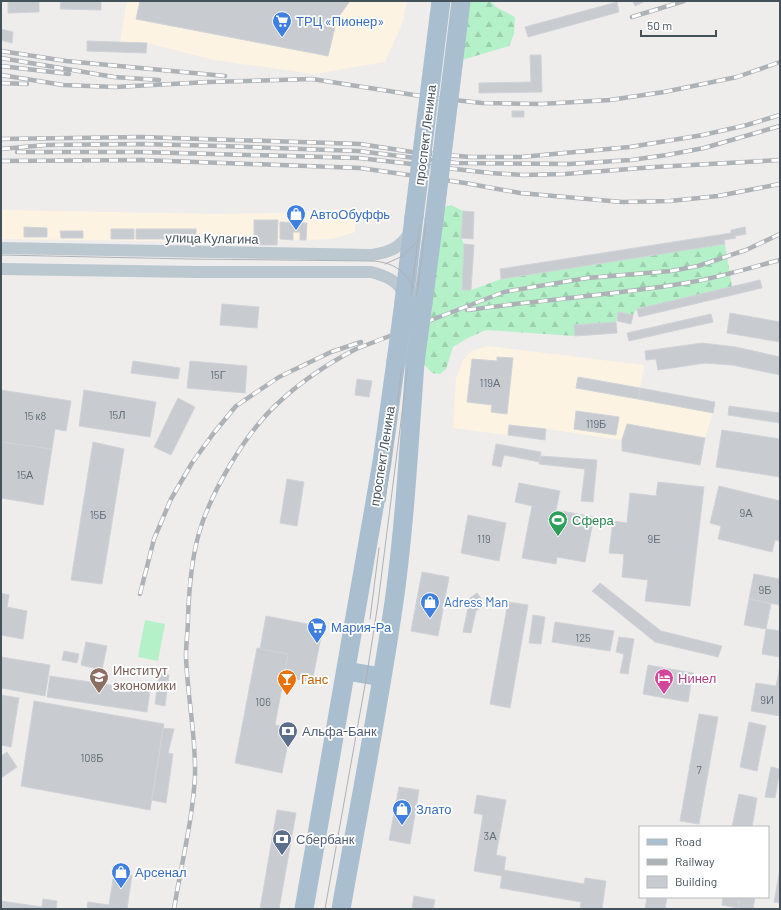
<svg xmlns="http://www.w3.org/2000/svg" width="781" height="910" viewBox="0 0 781 910" font-family="Barlow,sans-serif">
<defs>
<pattern id="forest-firs" width="22" height="20" patternUnits="userSpaceOnUse"><rect width="22" height="20" fill="#b5f1c8"/><path d="M5 1l3.5 6h-7zM16 11l3.5 6h-7z" fill="#9dd0ae"/></pattern>
</defs>
<rect width="100%" height="100%" fill="#efecec"/>
<!-- commercial -->
<path fill="#fdf3e2" d="M127 1H407L402 24 385 62 314 74 214 60 147 43 120 42Z
M357 208 355 232 332 239 219 242 1 239V210L219 214 277 213Z
M488 346 644 365 638 399 713 413 705 438 627 425 622 440 546 429 545 440 453 428 456 379 462 362 471 351Z"/>
<!-- grass -->
<path fill="#b5f1c8" d="M145 620 165 624 158 661 138 657Z"/>
<!-- forest -->
<path fill="url(#forest-firs)" d="M470 1H491L496 7 515 17 514 34 509 46 462 60Z
M451 205 463 211 461 238 464 244 462 290H471L501 279 725 244 732 287 637 309 633 315 618 312 616 322 574 325 575 336 486 330 466 339 453 347 446 369 440 374 432 373 424 364 443 208Z"/>
<!-- building -->
<path fill="#c8ccd1" stroke="#cfd3d8" d="M8 1H39V12L8 13Z
M61 1H101V10L60 9Z
M140 1H350L337 19 328 56 136 19Z
M633 1H646L635 6Z
M617 2 619 12 528 37 525 27Z
M1 29 13 32 12 43 1 40Z
M87 41 147 43 146 53 87 51Z
M530 55H541L542 92 479 93V83L531 82Z
M512 111H524V117H512Z
M463 211 474 212 473 239 461 238Z
M254 220H278L277 245H254Z
M280 222 307 223 306 240H300V232H293V240L280 239Z
M24 227 47 228V237H24Z
M745 227 746 234 735 236 736 238 724 240 725 244 501 279 500 269 731 233V230Z
M111 229H134V239H111Z
M136 229H196V239H136Z
M60 231H83V238H61Z
M464 244 474 245 471 290H462Z
M760 280 762 288 639 317 637 309Z
M222 304 259 307 257 328 220 325Z
M618 312 633 315 631 324 617 321Z
M730 313 780 322V342L727 333Z
M711 314 713 322 629 341 627 333Z
M616 322 617 333 575 336 574 325Z
M702 343 736 347 780 357V375L732 365 705 363 658 370 656 359 646 360 645 351Z
M497 357 513 358 507 414 491 412 492 405 467 402 472 359 497 361Z
M133 361 180 368 178 379 131 373Z
M190 361 247 366 245 393 187 388Z
M578 377 640 388 638 399 576 388Z
M357 379 372 381 369 397 355 395Z
M640 388 715 402 713 413 638 399Z
M1 390 71 401 66 431 55 429 52 449 1 442Z
M84 390 156 402 150 437 79 426Z
M178 398 195 407 171 455 154 447Z
M729 406 780 413V423L728 415Z
M576 411 619 417 616 435 574 429Z
M627 424 705 438 700 465 622 451V440Z
M509 425 546 429 545 440 508 435Z
M722 430 780 439V477L716 467Z
M1 442 52 449 43 505 1 498Z
M93 442 124 449 102 584 71 580Z
M496 444 541 452 539 462 504 455 501 467 492 465Z
M540 456 597 460 593 502 581 501 585 469 539 464Z
M287 479 304 482 297 526 280 523Z
M658 482 704 487 690 606 645 601 648 580 622 577 624 554 609 553 613 521 627 523 630 493 656 496Z
M519 483 560 491 556 510 594 517 585 562 557 557 556 564 522 558 532 506 515 502Z
M719 486 780 501V541L775 540 772 552 718 539 721 526 710 523Z
M468 515 506 523 499 561 461 553Z
M422 572 449 577 438 636 411 631Z
M754 574 780 579V605L749 599Z
M600 583 661 631 722 646 718 657 655 642 592 591Z
M1 593 9 595 7 607 27 611 23 639 1 635Z
M477 593 482 600 481 608 476 611 471 633 463 632 470 598Z
M749 599 771 604 766 629 744 625Z
M508 602 528 605 510 708 490 704Z
M533 615 545 617 541 644 529 643Z
M266 616 323 627 312 682 284 677 288 654 260 649Z
M555 622 614 631 610 651 552 642Z
M766 629 780 631V657L762 654Z
M619 637 634 639 628 674 620 673 624 654 616 652Z
M86 642 107 646 102 670 81 665Z
M257 648 288 654 275 725 291 728 282 773 235 763Z
M64 651 79 654 77 663 62 660Z
M1 657 50 665 45 696 1 688Z
M648 665 693 673 688 702 643 694Z
M780 667V716L751 711 756 683 776 686Z
M159 673 169 675 165 706 155 704Z
M50 676 150 691 147 712 47 697Z
M1 695 19 698 11 747 1 745Z
M34 701 164 724 150 810 21 786Z
M699 714 718 717 699 824 680 821Z
M749 722 766 726 757 771 740 767Z
M163 728 174 729 168 753 173 754 166 803 152 800Z
M7 752 17 767 1 778V756Z
M771 767 780 769 775 798 765 797Z
M399 787 419 790 410 844 389 840Z
M739 794 757 798 752 827H732Z
M477 795 506 800 496 855 506 857 504 870 584 884 585 878 606 881 602 909H580L581 902 500 888 502 876 474 871 483 815 474 813Z
M277 810 296 813 279 909H260Z
M780 869V903L774 902Z
M114 873 132 875 127 909H87L88 902 109 905Z
M414 896 435 900 433 909H412Z
M647 897H667L665 909H645Z
M723 897H740L738 908 722 905Z
M740 897H755L753 909 738 908Z
M43 899 57 901 56 909H1V901L42 907Z"/>
<g fill="none" stroke-linecap="round" stroke-linejoin="round">
<!-- minor -->
<path stroke="#bbc8d0" stroke-width="12" d="M1 248 372 255C391 252 400 248 411 231
M1 269 197 272H371C386 276 396 280 404 293"/>
<!-- primary -->
<path stroke="#a9bece" stroke-width="19" d="M404 302 414 217
M423 303 434 220
M346 671 382 677
M304 909 382 462 396 361
M341 909C359 807 379 705 394 602 405 523 409 443 415 363"/>
<!-- tram -->
<path stroke="#adb2b7" stroke-width="1" d="M1 255 190 259 372 261C391 262 404 269 413 287
M385 264 403 256 418 240
M385 502 448 1
M370 619 379 548
M325 909 367 674 378 603 454 1"/>
<defs>
<path id="rail" d="M632 17 684 1
M1 51 66 61 225 76
M1 58 114 77 159 80
M1 66 69 74
M1 75 63 85 115 87 209 82 312 79 427 97 482 103 541 104 610 100 664 92 737 77 780 62
M1 83 27 84
M1 139 141 137 360 144 412 152 470 157H521L630 147 703 135 747 125 780 115
M1 149 46 145 142 144 221 146 358 151 456 163 569 164 631 160 667 155 704 148 780 126
M17 152H141L359 158 490 173 523 175 565 174 655 167 780 160
M1 161 142 160 360 168 465 183 520 193 622 202 670 201 718 196 780 184
M467 310C540 300 613 295 686 283 718 278 749 268 780 260
M140 594 154 539 171 499 192 463 213 434 236 406 279 377 331 352 361 342
M174 909C181 865 193 819 195 775 196 735 187 695 186 655 186 643 188 630 188 618 189 589 191 561 199 533 211 492 245 434 276 405 300 382 327 364 356 349L504 292 587 278 671 271 698 266 746 250 780 234"/>
</defs>
<!-- rail casing -->
<use href="#rail" stroke="#adb2b7" stroke-width="4.5"/>
<!-- rail -->
<use href="#rail" stroke="#fff" stroke-width="3" stroke-dasharray="9" stroke-linecap="butt"/>
<!-- primary-bridge -->
<path stroke="#a9bece" stroke-width="19" d="M414 217 441 1
M434 220 461 1
M396 361 404 302
M415 363 423 303"/>
</g>
<!-- icons -->
<defs>
<symbol id="supermarket-pin" viewBox="-11 -11 22 30"><path d="M0 17L-7.5 6A9.5 9.5 0 1 1 7.5 6Z" fill="#3f7fe0" stroke="#fff"/><path d="M-6-5.5h2.5l.6 2H6L4.5 2H-2.5L-4.4-4H-6ZM-1.5 3.2a1.3 1.3 0 1 0 .1 0ZM3 3.2a1.3 1.3 0 1 0 .1 0Z" fill="#fff"/></symbol>
<symbol id="shop-pin" viewBox="-11 -11 22 30"><path d="M0 17L-7.5 6A9.5 9.5 0 1 1 7.5 6Z" fill="#3f7fe0" stroke="#fff"/><path d="M-5-2.5h2.3a2.7 3.5 0 0 1 5.4 0H5L5.5 6h-11ZM-1.5-2.5h3a1.5 2.3 0 0 0-3 0Z" fill="#fff"/></symbol>
<symbol id="stadium-pin" viewBox="-11 -11 22 30"><path d="M0 17L-7.5 6A9.5 9.5 0 1 1 7.5 6Z" fill="#2e9e5b" stroke="#fff"/><path d="M0-5a6.5 5 0 1 0 0 10a6.5 5 0 1 0 0-10ZM-3.5-1.8h7v3.6h-7Z" fill="#fff"/></symbol>
<symbol id="university-pin" viewBox="-11 -11 22 30"><path d="M0 17L-7.5 6A9.5 9.5 0 1 1 7.5 6Z" fill="#8d6e63" stroke="#fff"/><path d="M0-5L7-2L0 1L-7-2ZM-4 1L0 2.5L4 1V4Q0 6-4 4Z" fill="#fff"/></symbol>
<symbol id="hotel-pin" viewBox="-11 -11 22 30"><path d="M0 17L-7.5 6A9.5 9.5 0 1 1 7.5 6Z" fill="#d1479c" stroke="#fff"/><path d="M-6-4.5h1.5V1H6V5H4.5V3h-9V5H-6ZM-4 0a1.8 1.8 0 1 1 3.6 0ZM.5 0V-2.5h3Q6-2.5 6 0Z" fill="#fff"/></symbol>
<symbol id="bar-pin" viewBox="-11 -11 22 30"><path d="M0 17L-7.5 6A9.5 9.5 0 1 1 7.5 6Z" fill="#e8710a" stroke="#fff"/><path d="M-6-5H6L.8 .8V4.5H3.5V6h-7V4.5H-.8V.8Z" fill="#fff"/></symbol>
<symbol id="bank-pin" viewBox="-11 -11 22 30"><path d="M0 17L-7.5 6A9.5 9.5 0 1 1 7.5 6Z" fill="#5c6f8a" stroke="#fff"/><path d="M-6-4H6V4H-6ZM0-2.3a2.3 2.3 0 1 0 0 4.6a2.3 2.3 0 1 0 0-4.6Z" fill="#fff"/></symbol>
</defs>
<g fill-rule="evenodd">
<use href="#supermarket-pin" x="271" y="10" width="22" height="30"/>
<use href="#shop-pin" x="285" y="203" width="22" height="30"/>
<use href="#stadium-pin" x="547" y="509" width="22" height="30"/>
<use href="#shop-pin" x="419" y="591" width="22" height="30"/>
<use href="#supermarket-pin" x="306" y="616" width="22" height="30"/>
<use href="#university-pin" x="88" y="666" width="22" height="30"/>
<use href="#hotel-pin" x="653" y="667" width="22" height="30"/>
<use href="#bar-pin" x="276" y="668" width="22" height="30"/>
<use href="#bank-pin" x="277" y="720" width="22" height="30"/>
<use href="#shop-pin" x="391" y="798" width="22" height="30"/>
<use href="#bank-pin" x="271" y="828" width="22" height="30"/>
<use href="#shop-pin" x="110" y="861" width="22" height="30"/>
</g>
<g text-anchor="middle" dominant-baseline="central" stroke-width="3.5" stroke-linejoin="round" paint-order="stroke">
<!-- number labels -->
<g font-size="11" fill="#647078">
<text x="218" y="374">15Г</text>
<text x="490" y="382">119А</text>
<text x="117" y="414">15Л</text>
<text x="35" y="415">15 к8</text>
<text x="596" y="423">119Б</text>
<text x="25" y="474">15А</text>
<text x="746" y="512">9А</text>
<text x="98" y="514">15Б</text>
<text x="484" y="538">119</text>
<text x="654" y="538">9Е</text>
<text x="765" y="589">9Б</text>
<text x="583" y="637">125</text>
<text x="767" y="699">9И</text>
<text x="263" y="701">106</text>
<text x="92" y="757">108Б</text>
<text x="699" y="769">7</text>
<text x="490" y="835">3А</text>
</g>
<!-- shop labels -->
<g font-size="13" fill="#366cbe" stroke="#fff" text-anchor="start">
<text x="296" y="21">ТРЦ «Пионер»</text>
<text x="310" y="214">АвтоОбуффь</text>
<text x="444" y="602">Adress Man</text>
<text x="331" y="627">Мария-Ра</text>
<text x="416" y="809">Злато</text>
<text x="135" y="872">Арсенал</text>
</g>
<!-- street labels -->
<g font-size="13" fill="#43515b" stroke="#fff">
<text transform="translate(425 135) rotate(-83)">проспект Ленина</text>
<text transform="translate(212 238) rotate(1)">улица Кулагина</text>
<text transform="translate(382 456) rotate(-81)">проспект Ленина</text>
</g>
<!-- leisure labels -->
<g font-size="13" fill="#27864d" stroke="#fff" text-anchor="start">
<text x="572" y="520">Сфера</text>
</g>
<!-- education labels -->
<g font-size="13" fill="#785e54" stroke="#fff" text-anchor="start">
<text x="113" y="670">Институт<tspan x="113" dy="15">экономики</tspan></text>
</g>
<!-- hotel labels -->
<g font-size="13" fill="#b23c85" stroke="#fff" text-anchor="start">
<text x="678" y="678">Нинел</text>
</g>
<!-- food labels -->
<g font-size="13" fill="#c56008" stroke="#fff" text-anchor="start">
<text x="301" y="679">Ганс</text>
</g>
<!-- service labels -->
<g font-size="13" fill="#4e5e75" stroke="#fff" text-anchor="start">
<text x="302" y="731">Альфа-Банк</text>
<text x="296" y="839">Сбербанк</text>
</g>
</g>
<!-- border -->
<rect width="781" height="910" fill="none" stroke="#43515b" stroke-width="4"/>
<!-- legend -->
<rect x="639" y="826" width="130" height="72" fill="#ffffff" stroke="#b4b9bd"/>
<rect x="647" y="839" width="20" height="6" fill="#a9bece" stroke="#b4b9bd"/>
<text x="675" y="846" font-size="12" fill="#43515b">Road</text>
<rect x="647" y="859" width="20" height="6" fill="#adb2b7" stroke="#b4b9bd"/>
<text x="675" y="866" font-size="12" fill="#43515b">Railway</text>
<rect x="647" y="876" width="20" height="12" fill="#c8ccd1" stroke="#b4b9bd"/>
<text x="675" y="886" font-size="12" fill="#43515b">Building</text>
<!-- scale -->
<path d="M641 30v6h75v-6" fill="none" stroke="#43515b" stroke-width="2"/>
<text x="647" y="30" font-size="12" fill="#43515b" stroke="#ffffff" stroke-width="3" paint-order="stroke">50 m</text>
</svg>
